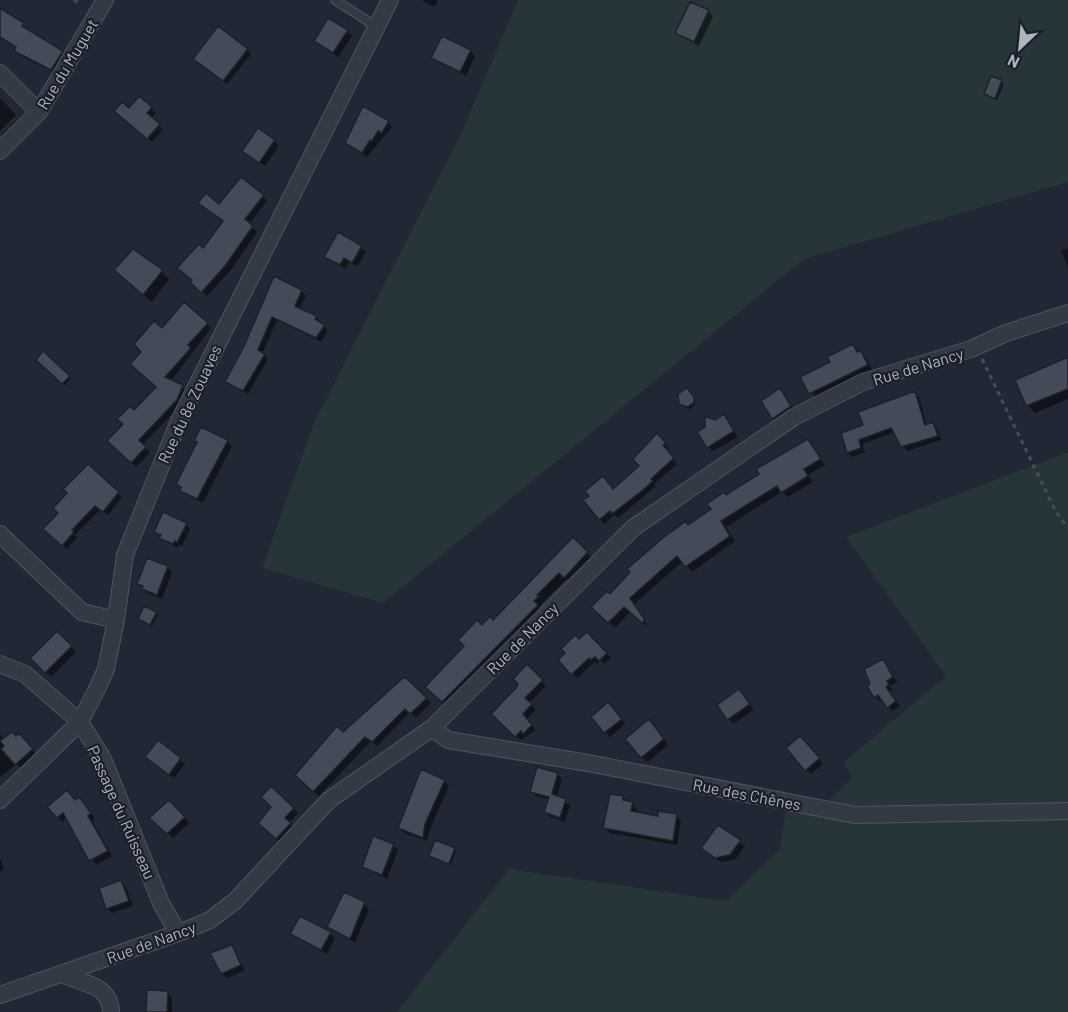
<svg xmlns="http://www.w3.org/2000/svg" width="1068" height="1012" viewBox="0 0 1068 1012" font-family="Barlow,sans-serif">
<rect width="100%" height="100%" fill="#212734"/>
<!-- green -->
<path fill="#263538" d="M518 0H1068V182L804 259 383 603 262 568 314 423 463 129Z
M1068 452V1012H397L509 869 726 901 780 849 786 809 818 812 852 778 844 762 946 676 846 537Z"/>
<!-- shadow -->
<path fill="#0007" d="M421 0H438L435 7Z
M0 10 67 57 57 74 21 56 16 51 18 48 0 34Z
M708 11 713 16 699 46 677 33Z
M347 31 352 36 338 57 315 41Z
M247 50 251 54 227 84 199 63Z
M470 51 475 56 466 76 433 57Z
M992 78 1004 84 997 100 985 94Z
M0 98 16 115 0 131Z
M139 98 156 113 151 119 163 130 152 142 121 115Z
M388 122 392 127 367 157 347 143Z
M274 141 279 146 265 166 247 153Z
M263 196 267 201 249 224 257 232 230 271 207 296 192 282 203 250 224 222 205 207Z
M361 247 366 252 358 266 349 262 345 269 326 256Z
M1068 248V268L1061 250Z
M162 272 169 279 152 302 124 278Z
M275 278 302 292 306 296 299 310 316 317 328 330 321 342 277 320 262 354 268 359 248 394 227 382 247 345Z
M207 324 211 328 171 381 187 391 181 405 142 445 150 453 136 467 110 441 158 387 162 330Z
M853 345 866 357 872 370 815 398 803 377 832 363Z
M43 353 71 378 65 385 38 360Z
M1068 359V399L1035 413 1028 405 1017 380Z
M686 390 695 401V405L690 409 681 403Z
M780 390 795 412 778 423 774 418Z
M914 393 919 397 927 426 933 424 937 428 941 440 907 451 895 432 862 444 865 452 852 457 848 452 865 426Z
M723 416 738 437 713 451 708 447Z
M657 435 669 448 666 451 677 464 654 484 656 486 618 518 615 515 604 524 585 501 614 491 641 466Z
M227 441 232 446 203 503 186 495 178 484Z
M808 441 825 465 808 475 813 482 788 497 782 492 726 527 735 541 692 572 683 561 634 604 648 627 630 612 615 628 593 607 610 596 688 526Z
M88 466 122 497 108 515 101 509 75 535 77 538 67 549 45 529 60 513Z
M186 525 190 529 182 546 179 545 178 548 166 542 156 531Z
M573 539 594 560 571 583 567 579 543 602 539 608 543 612 449 707 427 687Z
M167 567 172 572 162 599 148 594 139 584Z
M156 613 158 615 152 626 140 619Z
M57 633 76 652 51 677 32 658Z
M587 634 611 658 604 664 600 660 597 664 595 662 577 678 560 660Z
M883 661 897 682 890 686 893 690 889 692 900 706 892 711 882 699 879 701 875 697 872 685Z
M527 666 546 686 529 703 536 710 526 719 536 730 521 740 493 714 520 684Z
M406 680 431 703 416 718 410 712 377 746 371 741 319 796 297 775 375 702 378 705Z
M744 696 754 710 733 724 719 705Z
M613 709 625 724 610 737 593 717Z
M653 726 668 745 647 762 627 740Z
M0 734 4 739 19 735 37 755 21 768 17 764 0 777Z
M158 742 185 764 174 778 152 762Z
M805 743 823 764 811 774 807 770Z
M557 774 562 779 557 797 570 805 565 822 550 817 546 812 550 800 536 796 531 792Z
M444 781 449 786 430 829 427 841 404 833 400 828Z
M271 789 298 813 289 823 294 829 281 843 260 823 273 807Z
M623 798 637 809 636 814 659 817 676 816 681 820 677 845 610 833 605 828Z
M76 802 83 804 95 819 92 821 112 856 96 865 67 818 62 822 58 817Z
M169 802 189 823 173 838 151 819Z
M718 827 745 846 735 860 721 862 703 848Z
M393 845 398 850 387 879 363 866Z
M454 849 456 851 451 865 433 857Z
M0 858 4 870 0 872Z
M121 882 126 887 133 906 112 913 107 908Z
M364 904 369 909 355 943 328 926Z
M292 934H330L335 938 327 954Z
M231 947 245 970 227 978 222 973Z
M168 993 172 997V1012H147Z"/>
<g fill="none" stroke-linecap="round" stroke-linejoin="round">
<!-- stream -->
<path stroke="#38445c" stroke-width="4.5" d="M75 0 76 1"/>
</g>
<!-- building -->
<path fill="#434a58" stroke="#1c212b" stroke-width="1.5" d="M690 2 709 10 694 42 675 33Z
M0 8 24 23 22 26 63 51 51 70 14 51 16 47 0 37Z
M328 18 348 30 333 53 314 41Z
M218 26 248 49 223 81 193 59Z
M442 36 471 50 460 72 431 58Z
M991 76 1002 80 995 99 984 94Z
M139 96 152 107 147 113 160 124 147 139 114 111 122 102 129 108Z
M363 106 389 121 382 133 378 131 372 141 370 140 362 153 345 143Z
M258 128 275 140 259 163 242 151Z
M241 177 264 195 245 219 253 226 225 266 201 293 190 282 192 280 177 268 199 244 203 248 223 221 198 203 206 193 219 204Z
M338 232 362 246 352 263 344 258 340 265 324 257Z
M133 249 163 270 143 295 114 270Z
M274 276 302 290 295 306 317 316 315 319 325 325 316 338 272 317 258 350 265 354 243 391 225 382 245 344Z
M184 302 208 323 188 345 191 348 165 377 183 385 177 400 139 440 146 447 131 463 107 441 123 424 117 419 130 406 134 410 156 387 130 364 141 352 134 344 154 321 162 328Z
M853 344 857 352 861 351 868 365 809 394 800 377 830 362 827 357Z
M43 351 70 376 62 384 36 360Z
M1068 357V389L1026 406 1015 380Z
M687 388 694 397V403L687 407 679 404 678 394Z
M780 388 791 406 772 419 761 401Z
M915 391 925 425 933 422 938 436 901 447 891 428 859 440 861 448 847 453 841 433 863 425 858 412Z
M724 414 734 431 707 448 697 432 705 427V416L715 420Z
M201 427 228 440 197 499 180 491 181 487 176 484 197 442 194 441Z
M657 433 666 443 663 445 674 458 651 479 653 481 643 490 612 514 610 511 599 520 583 500 589 496 585 491 603 476 613 489 639 466 633 459Z
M808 439 821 459 804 469 808 476 781 493 777 486 721 521 730 536 685 567 677 556 630 598 645 620 642 623 624 607 608 623 591 607 607 591 610 594 630 572 627 569 664 537 686 521 688 525 711 509 707 504 724 492 726 495 759 474 756 469Z
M88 464 119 492 103 512 95 506 72 530 74 532 62 546 43 529 58 513 53 508 67 493 63 489Z
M163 512 187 523 177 543 175 541 173 544 159 538 161 535 154 532Z
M573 537 588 552 564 578 559 573 537 595 539 596 534 601 538 605 442 702 425 687 464 646 458 640 477 620 482 625 490 616 493 620Z
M147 558 168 566 157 595 142 589 143 586 137 584Z
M144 606 157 612 150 625 138 619Z
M57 631 72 646 45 673 30 658Z
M587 632 607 653 599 661 595 657 591 660 589 658 571 675 558 660 565 653 561 649 575 635 579 639Z
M883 659 893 677 887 681 889 685 886 687 896 701 887 708 878 695 874 698 867 686 870 684 864 669Z
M527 664 543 680 525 698 532 704 523 714 532 725 523 734 521 731 515 737 491 714 516 688 518 684 513 679Z
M403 678H406L427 698 410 714 405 709 372 742 365 737 313 792 295 775 337 726 343 732Z
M739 689 750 704 727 720 717 705Z
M608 702 622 719 604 733 591 717Z
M649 719 664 739 641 758 625 739Z
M12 732 16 736 19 733 33 749 15 765 1 749 4 746 0 741Z
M800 736 820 758 805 771 786 748Z
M158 740 181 758 169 775 145 757Z
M537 767 558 773 552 794 566 799 560 818 544 812 549 797 530 792Z
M421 769 445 780 425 824 423 838 398 828Z
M271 786 294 808 285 818 291 823 276 839 258 823 271 807 261 797Z
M67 790 75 800 79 797 91 813 88 816 108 851 89 861 63 813 57 818 47 807Z
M610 794 623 796V800L633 802 631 811 658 816V811L677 814 673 841 603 828Z
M169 800 185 817 167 834 149 818Z
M718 825 741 840 730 855 715 858 701 848Z
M373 836 394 844 382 875 362 867Z
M435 840 455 848 449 864 429 856Z
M121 880 129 901 106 909 99 888Z
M344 892 365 902 350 939 327 927Z
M300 916 331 932 321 950 290 934Z
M232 945 241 965 221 974 210 953Z
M147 990 168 991 167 1012H146Z"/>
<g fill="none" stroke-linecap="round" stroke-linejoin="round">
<defs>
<path id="service" d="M335 0 377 27"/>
<path id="minor" d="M0 73 39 112
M0 151 39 112 105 0
M0 534 82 612 116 620
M0 664 25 674 80 722 103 759 161 903 178 933
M432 728 448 740 588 763 855 815 1068 811
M0 800 80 722 97 689 106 669 116 620 125 555 179 421 390 0
M62 974C82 984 110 984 111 1012
M0 995 184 931 210 920 235 901 329 800 432 728 633 528 794 417 863 382 971 349 1006 333 1068 313"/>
</defs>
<!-- service casing -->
<use href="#service" stroke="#4f545f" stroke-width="10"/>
<!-- minor casing -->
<use href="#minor" stroke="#4f545f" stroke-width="18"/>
<!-- path -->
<path stroke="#425054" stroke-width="3" stroke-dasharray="4.5 4.5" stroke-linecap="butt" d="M982 359 1056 512 1068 528"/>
<!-- service -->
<use href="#service" stroke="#343a45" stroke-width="8"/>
<!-- minor -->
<use href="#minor" stroke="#343a45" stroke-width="16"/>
</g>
<g text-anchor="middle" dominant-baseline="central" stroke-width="4.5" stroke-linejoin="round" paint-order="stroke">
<!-- street labels -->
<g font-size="16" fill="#aeb4c1" stroke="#1a1f29">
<text transform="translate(67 64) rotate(-59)">Rue du Muguet</text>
<text transform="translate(918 366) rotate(-17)">Rue de Nancy</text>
<text transform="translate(189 404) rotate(-65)">Rue du 8e Zouaves</text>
<text transform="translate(522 638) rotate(-45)">Rue de Nancy</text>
<text transform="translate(747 794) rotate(11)">Rue des Chênes</text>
<text transform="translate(122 812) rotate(66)">Passage du Ruisseau</text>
<text transform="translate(151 942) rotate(-20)">Rue de Nancy</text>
</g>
</g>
<!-- north arrow -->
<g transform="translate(1020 48) rotate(206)" stroke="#1a1f29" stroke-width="4.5" paint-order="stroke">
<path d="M0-4.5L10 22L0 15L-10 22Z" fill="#aeb4c1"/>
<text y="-9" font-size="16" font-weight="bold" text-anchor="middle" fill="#aeb4c1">N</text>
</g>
</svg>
